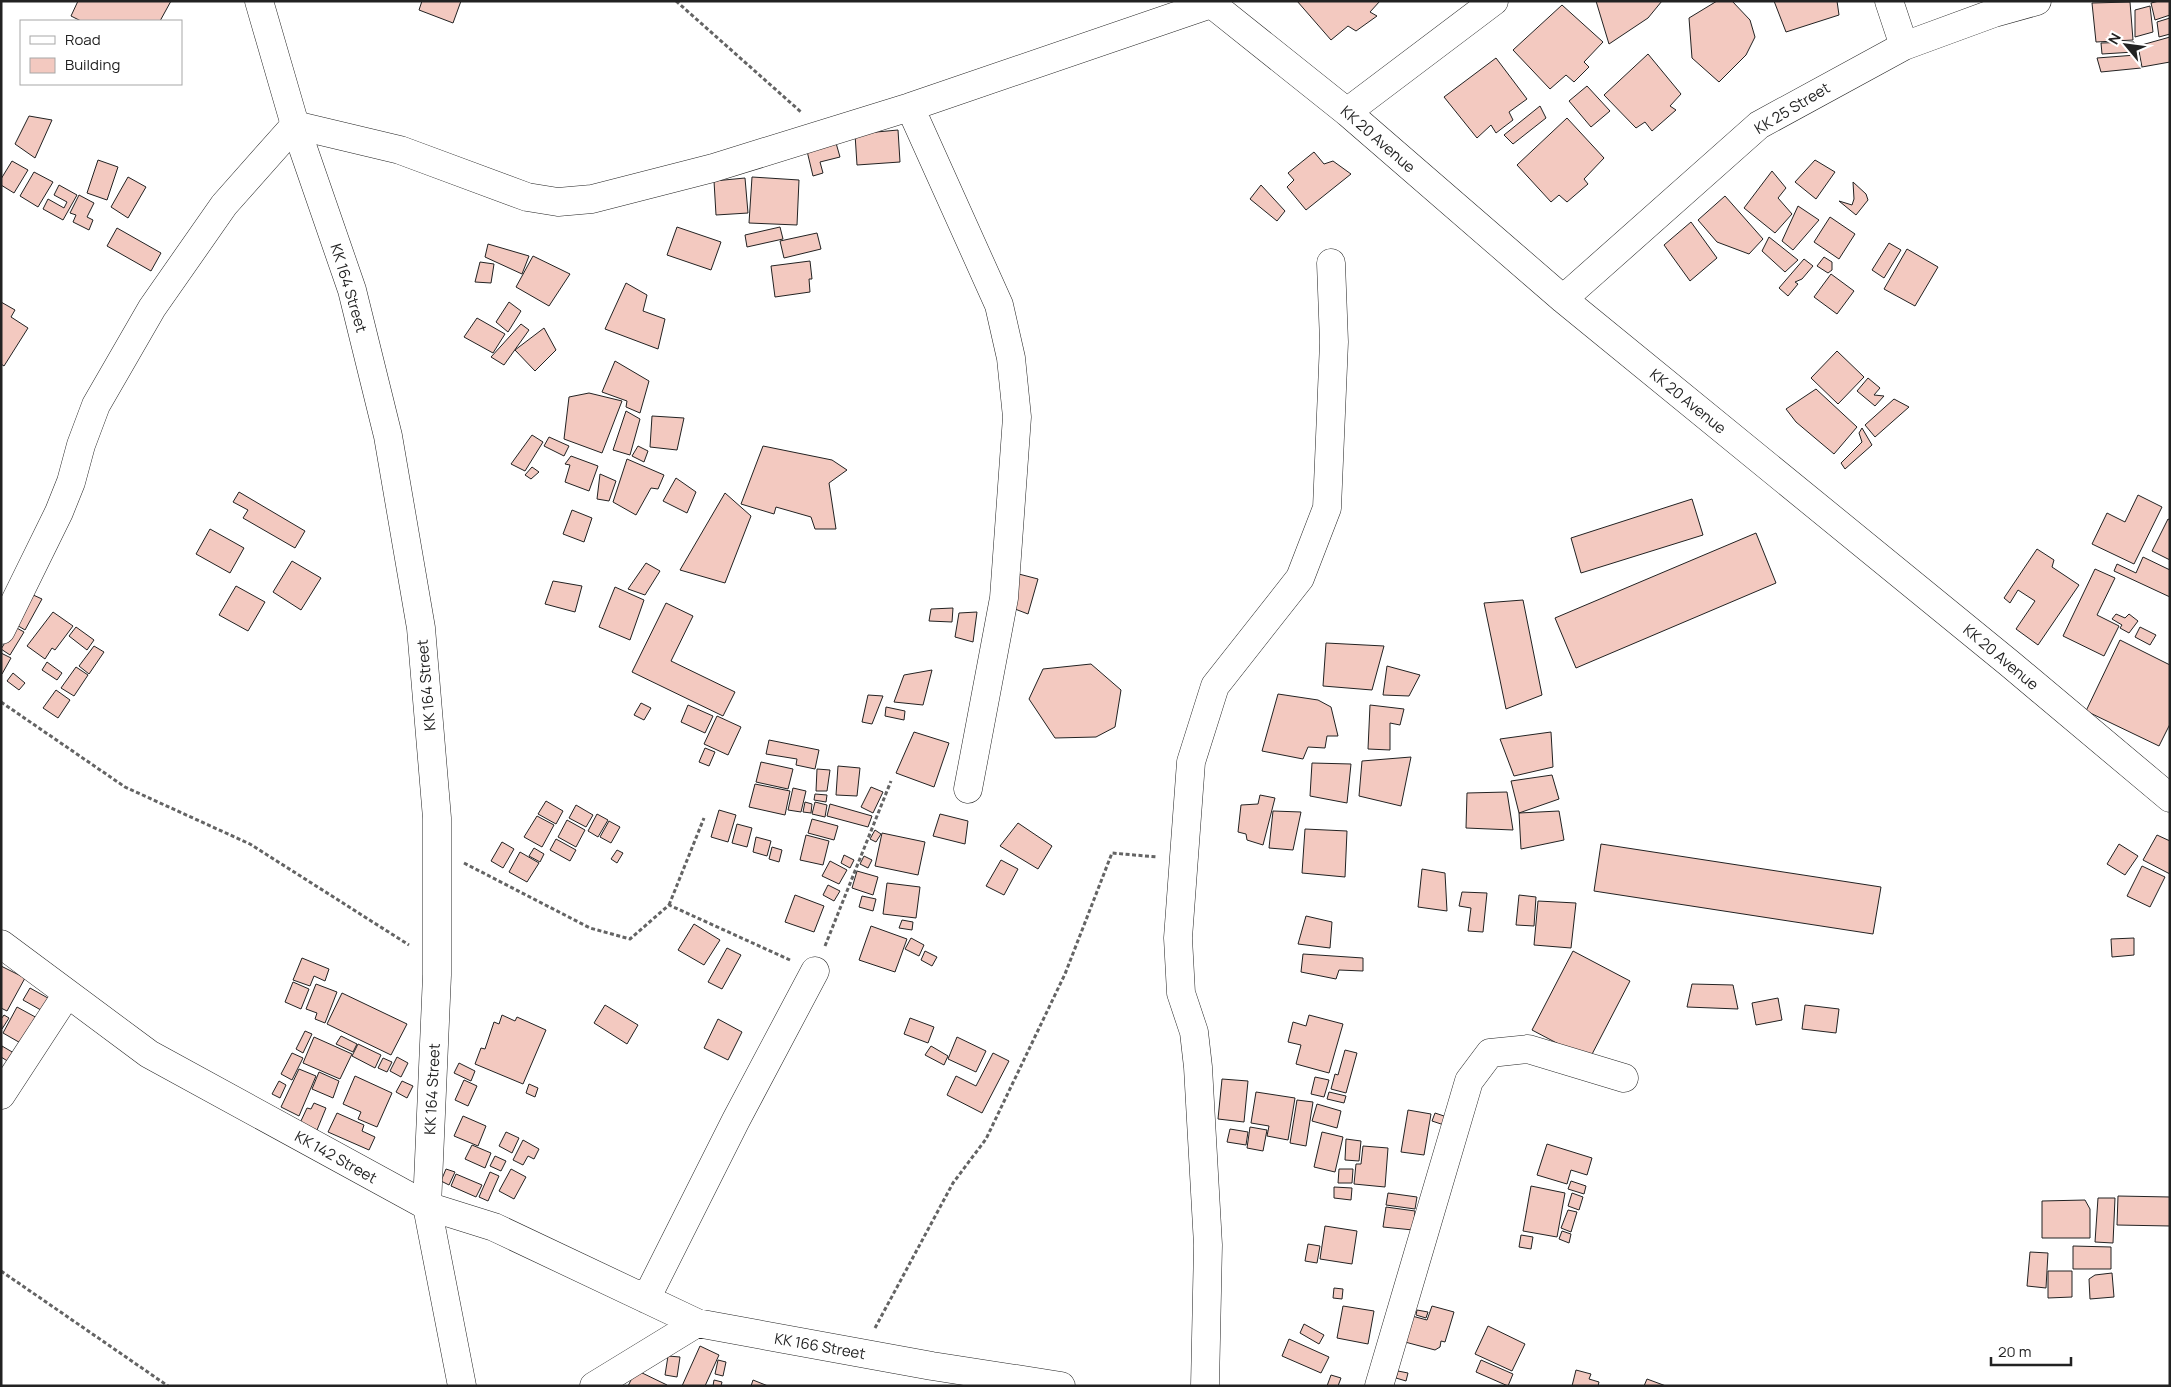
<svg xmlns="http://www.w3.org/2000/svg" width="2171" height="1387" viewBox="0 0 2171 1387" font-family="Manrope,sans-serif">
<rect width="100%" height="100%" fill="#fff"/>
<!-- building -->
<path fill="#f3c9c0" stroke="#222" d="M78 1H171L160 21H81L71 16Z
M422 1H461L453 23 419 10Z
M1297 1H1380L1370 12 1377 16 1356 31 1348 26 1331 40Z
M1596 1H1662L1648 18 1609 44Z
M1717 1H1732L1750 20 1755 37 1746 55 1719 82 1692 58 1689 18Z
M1774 1H1837L1839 15 1786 32Z
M2159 1H2170V15L2155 20 2151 3Z
M2130 2 2133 40 2096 42 2092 3Z
M1562 5 1603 42 1584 62 1589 67 1574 82 1566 75 1550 89 1513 50Z
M2150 6 2153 32 2135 37V10Z
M2170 18V34L2159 37 2157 22Z
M2170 37V62L2142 67 2138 46Z
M2134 42V52L2102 54 2101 43Z
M1648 54 1681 94 1670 106 1676 110 1652 131 1645 122 1636 128 1604 95Z
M2136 55 2141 68 2101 72 2097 58Z
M1496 58 1527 99 1509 112 1513 120 1496 133 1491 125 1477 138 1444 97Z
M1587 86 1610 111 1591 127 1569 101Z
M1540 106 1546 118 1513 144 1504 135Z
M29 116 52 120 35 158 15 144Z
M1567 118 1604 158 1584 179 1588 184 1567 202 1559 195 1551 202 1517 165Z
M898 130 900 162 857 165 855 134Z
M836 143 840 157 820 162 823 173 813 176 807 151Z
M1314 152 1324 164 1333 161 1351 174 1306 210 1287 187 1294 180 1288 173Z
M98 160 118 167 107 200 87 193Z
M1815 160 1835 172 1816 199 1795 182Z
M12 161 28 170 14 193 1 185V179Z
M1772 171 1786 188 1778 198 1792 214 1775 233 1744 208Z
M34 172 53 182 38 207 20 196Z
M128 177 146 187 128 218 111 207Z
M752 177 799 180 797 225 749 223Z
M745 178 748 213 716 215 714 181Z
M1853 182 1866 194 1868 200 1856 215 1839 201 1852 205 1854 199Z
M59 185 77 195 63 220 43 209 48 199 64 208 67 202 54 195Z
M1261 185 1285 211 1277 221 1250 199Z
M79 195 94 203 87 217 93 220 89 230 73 222 76 215 70 213Z
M1725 196 1763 239 1749 254 1717 242 1698 220Z
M1798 206 1819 220 1793 250 1782 241Z
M1830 217 1855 234 1839 259 1814 242Z
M1691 222 1717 258 1690 281 1664 245Z
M677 227 721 242 711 270 667 255Z
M780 227 783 239 747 247 745 235Z
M117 228 161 253 151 271 107 246Z
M817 233 821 249 784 258 780 241Z
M1769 237 1798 260 1785 272 1762 251Z
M1889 243 1901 250 1884 278 1872 270Z
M488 244 529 256 522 274 485 257Z
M1907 249 1938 267 1915 306 1884 289Z
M533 256 570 274 549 306 516 287Z
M1824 257 1832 262V270L1828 273 1817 266Z
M1804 259 1813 266 1802 279 1795 282 1798 284 1788 296 1779 288Z
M810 261 812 279H809L810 292 775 297 771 266Z
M480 262 494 264 491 283 475 282Z
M1831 274 1854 291 1837 314 1814 297Z
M626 283 647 295 643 311 665 319 658 349 605 329Z
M1 302 15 310 11 317 28 328 4 366 1 364Z
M509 302 521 311 508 332 496 322Z
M477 318 505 334 493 353 464 337Z
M521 324 529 330 504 365 491 357Z
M544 328 556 350 535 371 515 350Z
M1837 351 1864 377 1838 404 1811 378Z
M615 361 649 381 640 413 626 407 627 401 602 392Z
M1868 378 1880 388 1874 395 1884 396 1875 406 1857 391Z
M1816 389 1857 427 1834 454 1796 422 1786 409Z
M589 393 622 401 602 453 564 439 569 397Z
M1894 399 1909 407 1875 437 1865 425Z
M626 411 640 419 630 455 613 450Z
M652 416 684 418 677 450 650 447Z
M1862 428 1872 445 1845 469 1841 463 1862 442 1859 433Z
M532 435 543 442 525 471 511 464Z
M549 437 569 446 564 456 544 446Z
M638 446 648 451 644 462 632 456Z
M763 446 832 460 847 470 829 483 836 529H815L811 517 776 507 774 514 741 504Z
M571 456 598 466 589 491 565 482 570 465 565 464Z
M627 459 664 475 658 489 651 488 636 515 613 502Z
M532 467 539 472 531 479 525 475Z
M600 474 616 481 609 501 597 499Z
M676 478 696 492 687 513 663 501Z
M239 492 305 531 295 548 243 518 248 510 233 502Z
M725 493 751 516 725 583 680 570Z
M2138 495 2162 507 2134 564 2092 544 2107 513 2125 522Z
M1692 499 1703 535 1581 573 1571 538Z
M572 510 592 518 584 542 563 534Z
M2168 519 2170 520V560L2152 551Z
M210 529 244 548 230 573 196 554Z
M1756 533 1776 583 1576 668 1555 618Z
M2037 549 2054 560 2052 567 2079 585 2038 645 2016 629 2035 601 2018 590 2010 603 2004 598Z
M2143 557 2170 570V597L2114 571 2117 564 2136 573Z
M292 561 321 578 301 610 273 592Z
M646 563 660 571 645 595 628 589Z
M2095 569 2115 578 2097 615 2119 626 2104 656 2063 636Z
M1015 573 1038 579 1028 614 1002 604Z
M553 581 582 586 575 612 545 604Z
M236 586 265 602 248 631 219 615Z
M615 587 644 600 630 640 599 627Z
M31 594 42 599 25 630 15 624Z
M1523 600 1542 695 1506 709 1484 603Z
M666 603 693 616 671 661 735 692 723 716 632 672Z
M953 608 952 622 929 621 931 609Z
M53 612 73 626 55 650 52 648 45 659 27 646Z
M977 612 973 642 955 637 959 613Z
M2116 614 2125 618 2129 614 2138 621 2129 633 2120 628 2122 625 2112 619Z
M15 627 24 632 10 655 1 649Z
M76 627 94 640 87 650 69 636Z
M2140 627 2156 635 2150 645 2135 637Z
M2120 640 2170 665V724L2159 746 2086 711Z
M1326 643 1384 646 1372 690 1323 686Z
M94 646 104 652 89 674 79 666Z
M1 653 11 658 2 674H1Z
M47 662 62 673 57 680 42 670Z
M1091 664 1121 690 1115 727 1096 737 1055 738 1029 699 1043 669Z
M1387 666 1420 675 1409 696 1383 695Z
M76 667 88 675 74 696 61 688Z
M932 670 923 705 894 702 904 675Z
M13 673 25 683 19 690 7 681Z
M56 690 70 700 58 718 43 708Z
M1278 694 1318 700 1331 707 1338 736H1327L1325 748 1308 747 1303 759 1262 751Z
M868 695 883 696 872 724 862 722Z
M641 703 651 708 644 720 634 715Z
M688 705 713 716 705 733 681 722Z
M1370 705 1404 709 1400 725 1390 723V750L1368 749Z
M886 707 905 711 904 720 885 716Z
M717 716 741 727 728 755 704 744Z
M914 732 949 743 934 787 896 773Z
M1551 732 1553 767 1514 776 1500 739Z
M769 740 819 750 815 769 796 765 797 759 766 754Z
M705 748 715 752 709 766 699 762Z
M1411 757 1401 806 1359 796 1362 761Z
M761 762 793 769 788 789 756 782Z
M1312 763 1351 764 1347 803 1310 796Z
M838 766 860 768 857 796 836 795Z
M817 769 830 770 827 791H816Z
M1552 775 1559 799 1519 813 1511 781Z
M755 784 790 791 785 815 749 807Z
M871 787 883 792 873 813 861 807Z
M793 788 806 791 801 812 788 810Z
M1507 792 1513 830 1466 828 1467 793Z
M815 794 827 795 826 802 814 800Z
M1260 795 1275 798 1263 845 1247 840 1246 834 1238 832 1241 805 1258 804Z
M546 801 563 811 556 824 538 814Z
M805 802 812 804 811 813 803 812Z
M815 802 827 805 825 817 812 814Z
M830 804 872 816 868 827 827 816Z
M576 805 593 815 586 827 569 818Z
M719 810 736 815 728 842 711 837Z
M1273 811 1301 812 1293 850 1269 848Z
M1559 811 1564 840 1521 849 1519 813Z
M597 814 608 820 598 837 588 831Z
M940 814 968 821 965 844 933 836Z
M537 816 554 825 542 847 524 837Z
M812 819 838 826 834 840 808 833Z
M567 820 585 830 576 847 558 837Z
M609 821 620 827 611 843 600 837Z
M1018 823 1052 846 1038 869 1000 846Z
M737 824 752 828 747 847 732 843Z
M1305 829 1347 831 1345 877 1302 873Z
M875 830 881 834 876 842 870 839Z
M882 833 925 842 918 875 875 866Z
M806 835 829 841 823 865 800 860Z
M2157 835 2170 841V874L2143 860Z
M756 837 771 841 767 856 753 852Z
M556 839 576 850 570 861 550 850Z
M502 842 514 849 503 868 491 861Z
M1601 844 1881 887 1873 934 1594 891Z
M2119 844 2138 856 2125 875 2107 864Z
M772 847 782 850 779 862 769 859Z
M534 848 544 854 540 862 529 856Z
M617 850 623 853 617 863 611 859Z
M520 852 539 863 527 882 509 872Z
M844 855 854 860 850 868 841 863Z
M864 856 872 860 868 868 860 864Z
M1001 860 1018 869 1004 895 986 886Z
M830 861 847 870 839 884 822 876Z
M2142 866 2165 877 2150 907 2127 896Z
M1422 869 1445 873 1447 911 1418 907Z
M857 871 878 877 873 895 852 888Z
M887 883 920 887 916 918 883 914Z
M828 885 840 891 834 901 823 895Z
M1462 892 1487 893 1483 932 1468 931 1471 908 1459 906Z
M795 895 824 906 814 932 785 922Z
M1519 895 1536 897 1534 926 1516 925Z
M862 896 876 899 873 911 859 907Z
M1538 901 1576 903 1571 948 1534 945Z
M1306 916 1332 922 1330 948 1298 944Z
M902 920 913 922 912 930 899 928Z
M694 924 720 940 704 965 678 950Z
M871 926 907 939 895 972 859 960Z
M911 938 924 945 919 956 905 949Z
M2134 938V955L2112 957 2111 939Z
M727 948 741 955 722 989 708 982Z
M925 951 937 957 932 966 921 960Z
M1573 951 1630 981 1589 1060 1532 1030Z
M1303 954 1363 958V971L1339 970 1336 979 1301 972Z
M302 958 329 969 325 981 314 976 310 986 293 980Z
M1 966 25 978 7 1011 1 1008Z
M293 982 309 989 301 1009 285 1002Z
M316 984 337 992 325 1023 315 1019 317 1013 306 1009Z
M1692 984 1733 985 1738 1009 1687 1007Z
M30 988 55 1002 48 1014 23 1000Z
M342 993 407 1024 391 1055 327 1024Z
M1778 998 1782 1020 1756 1025 1752 1003Z
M605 1005 638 1025 627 1044 594 1023Z
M1805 1005 1839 1009 1836 1033 1802 1029Z
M17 1007 39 1019 24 1045 3 1033Z
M4 1015 9 1018 2 1029 1 1019Z
M502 1015 515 1021 517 1017 546 1030 523 1084 475 1064 481 1048 485 1049 494 1022 499 1024Z
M1309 1015 1343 1024 1329 1073 1296 1064 1301 1045 1288 1042 1293 1022 1306 1026Z
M910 1018 934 1027 928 1043 904 1034Z
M718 1019 742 1032 728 1060 704 1048Z
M305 1031 312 1034 303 1053 296 1049Z
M341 1036 357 1044 353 1052 336 1044Z
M314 1037 352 1054 340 1079 303 1063Z
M957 1037 986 1051 976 1072 948 1059Z
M358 1044 381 1055 375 1068 352 1056Z
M2 1046 19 1056 14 1065 1 1057Z
M931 1046 948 1056 944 1065 925 1055Z
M1345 1050 1357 1053 1346 1093 1331 1089 1335 1074 1338 1075Z
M292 1053 303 1058 292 1080 281 1074Z
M993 1053 1009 1061 982 1113 947 1095 956 1076 976 1086Z
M397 1057 408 1063 401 1077 390 1071Z
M383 1058 392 1062 387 1072 378 1068Z
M459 1063 475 1071 471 1081 454 1073Z
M299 1069 316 1076 299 1116 281 1107Z
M319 1072 339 1081 333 1098 312 1089Z
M355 1076 392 1093 377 1127 358 1119 361 1112 343 1104Z
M1315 1077 1329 1080 1324 1097 1311 1094Z
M1222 1079 1248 1081 1244 1122 1218 1119Z
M464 1080 477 1086 468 1106 455 1100Z
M279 1081 286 1085 280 1098 272 1094Z
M402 1081 413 1086 407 1098 396 1092Z
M529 1084 538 1088 535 1097 526 1093Z
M1256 1092 1295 1098 1288 1140 1267 1136 1269 1126 1251 1123Z
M1329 1092 1346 1096 1344 1103 1327 1099Z
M1297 1100 1313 1102 1306 1146 1290 1143Z
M314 1103 326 1108 317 1130 300 1123 307 1108 311 1109Z
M1317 1104 1341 1111 1337 1128 1312 1121Z
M1408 1110 1431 1114 1424 1155 1401 1152Z
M337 1113 364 1125 362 1131 375 1137 369 1150 328 1132Z
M1435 1113 1447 1117 1444 1125 1432 1121Z
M463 1116 486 1126 478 1146 454 1136Z
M1250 1127 1267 1130 1263 1151 1247 1148Z
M1230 1129 1248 1132 1246 1145 1227 1142Z
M506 1132 519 1138 512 1153 499 1146Z
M1322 1132 1343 1137 1335 1172 1314 1167Z
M1346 1139 1361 1141 1359 1161 1345 1160Z
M523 1140 539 1149 534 1159 528 1156 523 1165 513 1160Z
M1547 1144 1592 1158 1587 1175 1571 1170 1567 1184 1537 1175Z
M472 1145 491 1153 485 1168 465 1159Z
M1363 1146 1388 1148 1385 1187 1354 1184 1356 1164H1361Z
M495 1156 506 1161 501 1171 490 1166Z
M446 1169 455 1172 449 1185 441 1181Z
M511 1169 526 1177 514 1199 499 1191Z
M1339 1169H1353L1352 1183H1338Z
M490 1172 499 1176 488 1201 479 1197Z
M456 1174 482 1185 476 1197 451 1186Z
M1571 1181 1586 1186 1584 1194 1568 1189Z
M1531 1186 1565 1193 1557 1237 1523 1231Z
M1334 1187 1352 1188 1351 1200 1334 1198Z
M1388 1193 1417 1197 1415 1209 1386 1205Z
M1572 1193 1583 1197 1579 1210 1568 1206Z
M2118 1196 2170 1197V1226L2117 1225Z
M2098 1198H2115L2113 1243 2095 1242Z
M2085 1200 2090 1209V1238H2042V1201Z
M1386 1207 1415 1211 1413 1230 1383 1227Z
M1568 1210 1577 1212 1571 1232 1561 1228Z
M1325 1226 1357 1231 1352 1264 1320 1259Z
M1562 1231 1571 1234 1569 1243 1559 1239Z
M1521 1235 1533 1237 1531 1249 1519 1247Z
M1308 1244 1320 1246 1317 1263 1305 1261Z
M2073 1246 2111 1247V1269H2073Z
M2030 1252 2048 1253 2046 1288 2027 1286Z
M2048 1271H2072V1297L2048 1298Z
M2112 1273 2114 1297 2090 1299 2089 1279 2095 1275Z
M1334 1288 1343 1289 1342 1299 1333 1298Z
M1343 1306 1374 1311 1368 1344 1337 1338Z
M1432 1306 1454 1312 1445 1342 1441 1341 1440 1347 1435 1350 1405 1342 1412 1316 1427 1320Z
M1417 1310 1428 1312 1426 1318 1416 1315Z
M1304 1324 1324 1335 1319 1344 1300 1333Z
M1488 1326 1525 1344 1512 1371 1475 1354Z
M1289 1339 1329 1357 1321 1373 1282 1356Z
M700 1346 719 1355 705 1386H682Z
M668 1356 680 1357 677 1377 665 1375Z
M718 1360 726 1362 723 1376 715 1374Z
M1481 1360 1513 1374 1508 1386 1476 1372Z
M636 1370 667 1385 666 1386H628Z
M1576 1370 1591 1374 1589 1379 1599 1382 1598 1386H1572Z
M1398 1371 1408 1373 1406 1381 1396 1378Z
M1331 1375 1341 1378 1338 1386H1327Z
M1647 1379 1666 1386H1644Z
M714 1380 722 1382 721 1386H713Z
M753 1380 768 1386H751Z"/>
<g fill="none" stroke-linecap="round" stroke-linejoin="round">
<defs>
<path id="minor" d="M1208 1 1347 112 1563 299 2009 663 2170 798
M1889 1 1904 46
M910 107 999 305 1011 358 1017 417 1004 598 968 789
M1347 112 1494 1
M1563 299 1759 125 1904 46 1994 13 2037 1
M1 630 59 512 71 482 81 445 96 405 152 308 224 205 295 125 400 150 527 197 558 202 592 199 713 168 910 107 1211 4
M1 944 149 1054 427 1206 494 1227 697 1323
M1 1095 67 994
M646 1299 736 1120 815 971
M594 1386 697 1323 932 1366 1061 1386
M1205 1386 1208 1245 1198 1067 1194 1032 1181 993 1178 938 1191 762 1215 686 1300 578 1327 508 1334 342 1331 263
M1379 1386 1469 1081 1490 1053 1528 1049 1624 1078"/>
<path id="major" d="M259 1 295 125 352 290 388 436 421 628 437 818V975L427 1206 462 1386"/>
</defs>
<!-- minor casing -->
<use href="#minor" stroke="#222" stroke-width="29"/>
<!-- major casing -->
<use href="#major" stroke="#222" stroke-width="29"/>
<!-- path -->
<path stroke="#646464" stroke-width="3" stroke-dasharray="4 2.5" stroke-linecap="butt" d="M676 1 801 112
M1 702 125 787 250 844 409 945
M464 863 590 928 630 939 669 905 790 960
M669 905 704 818
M825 946 891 781
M1 1271 168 1386
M875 1328 953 1183 986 1139 1065 974 1112 853 1157 857"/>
<!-- minor -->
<use href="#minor" stroke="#fff" stroke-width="28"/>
<!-- major -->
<use href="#major" stroke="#fff" stroke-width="28"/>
</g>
<g text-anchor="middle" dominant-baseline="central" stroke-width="4" stroke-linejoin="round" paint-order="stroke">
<!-- street labels -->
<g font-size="15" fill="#222" stroke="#fff">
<text transform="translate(1792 108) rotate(-31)">KK 25 Street</text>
<text transform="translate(1378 139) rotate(41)">KK 20 Avenue</text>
<text transform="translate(349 288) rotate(73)">KK 164 Street</text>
<text transform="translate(1688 401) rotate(39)">KK 20 Avenue</text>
<text transform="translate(2001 657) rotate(40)">KK 20 Avenue</text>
<text transform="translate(426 685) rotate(-95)">KK 164 Street</text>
<text transform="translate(432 1089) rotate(-87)">KK 164 Street</text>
<text transform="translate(336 1157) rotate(29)">KK 142 Street</text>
<text transform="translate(820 1346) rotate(10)">KK 166 Street</text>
</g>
</g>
<!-- border -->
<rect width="2171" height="1387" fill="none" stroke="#222222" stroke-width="5"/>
<!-- legend -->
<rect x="20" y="20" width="162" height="65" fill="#ffffff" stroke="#a7a7a7"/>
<rect x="30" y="36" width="25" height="8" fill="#ffffff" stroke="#a7a7a7"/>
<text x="65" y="45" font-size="15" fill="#222222">Road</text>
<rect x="30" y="58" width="25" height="15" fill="#f3c9c0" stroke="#a7a7a7"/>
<text x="65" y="70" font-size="15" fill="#222222">Building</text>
<!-- north arrow -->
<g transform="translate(2126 45) rotate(299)" stroke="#ffffff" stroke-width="4" paint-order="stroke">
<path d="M0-4L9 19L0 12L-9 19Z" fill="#222222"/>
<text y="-8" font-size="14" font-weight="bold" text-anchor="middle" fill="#222222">N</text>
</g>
<!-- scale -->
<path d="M1991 1357v8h80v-8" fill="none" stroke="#222222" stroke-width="2.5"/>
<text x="1998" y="1357" font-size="15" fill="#222222" stroke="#ffffff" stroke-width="4" paint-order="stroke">20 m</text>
</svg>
